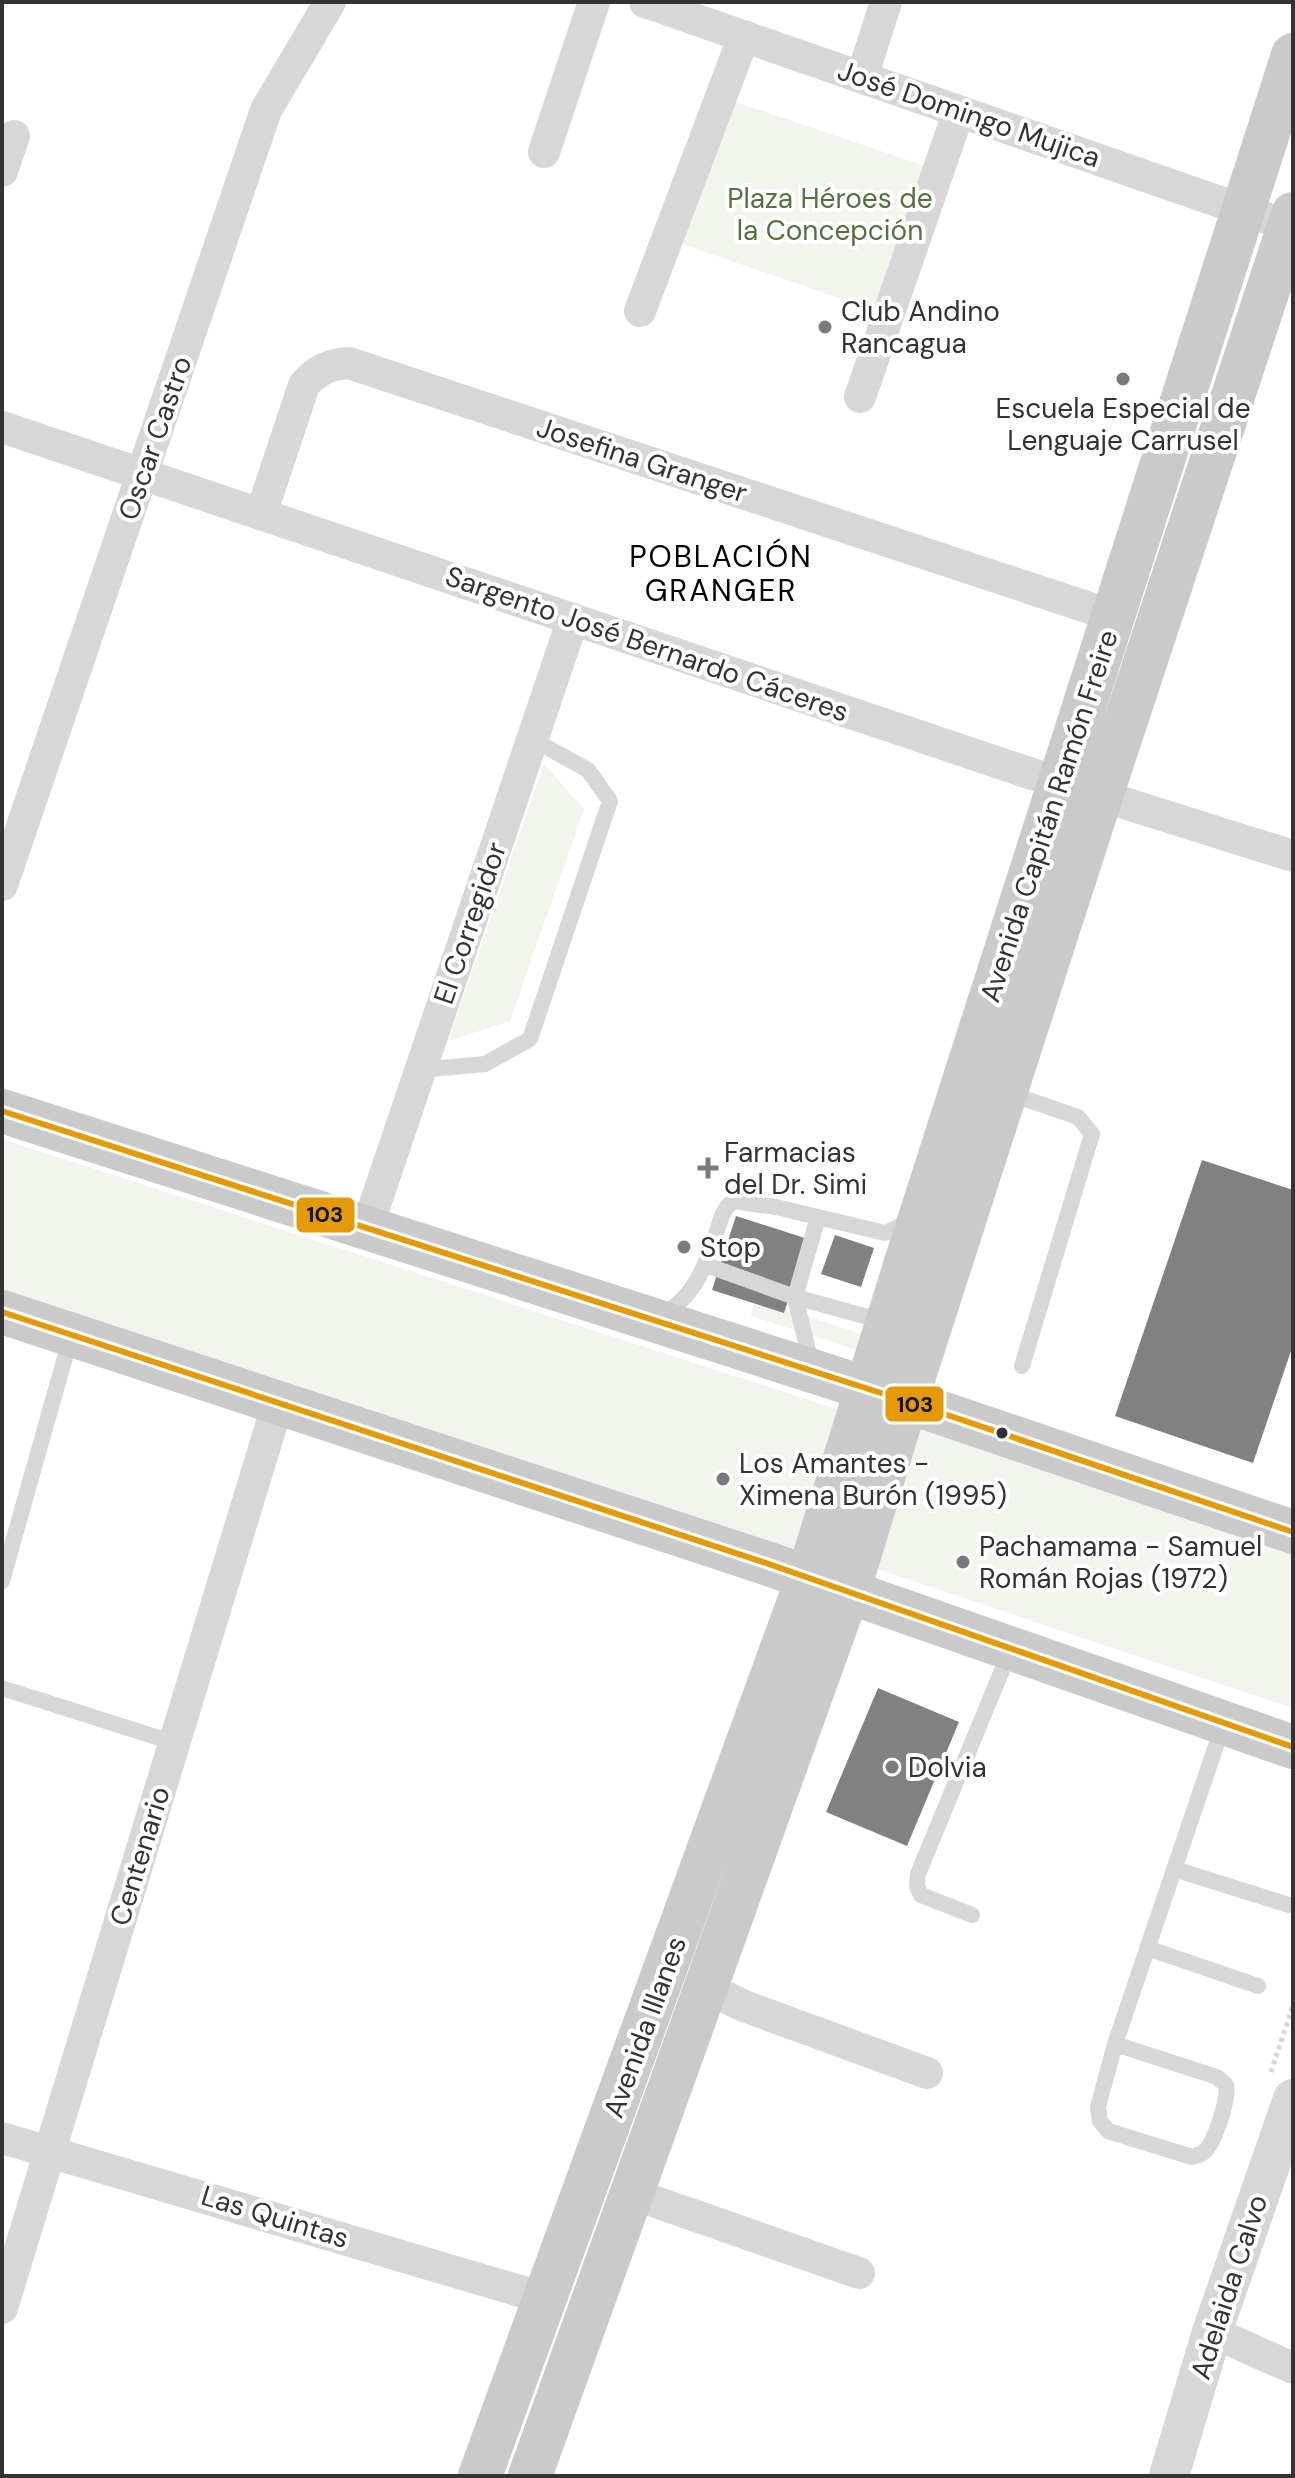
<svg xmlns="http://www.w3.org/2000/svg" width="1295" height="2478" viewBox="0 0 1295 2478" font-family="'DM Sans',sans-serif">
<rect width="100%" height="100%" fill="#fff"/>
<!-- green -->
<path fill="#f1f5ed" d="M724 98 928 167 877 311 673 241Z
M544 764 584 809 510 1021 448 1041Z
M2 1139 843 1411 796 1562 2 1300Z
M898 1238 863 1352 751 1316 755 1299 861 1334 887 1247Z
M915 1420 1293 1548V1708L871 1567Z"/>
<!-- building -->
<path fill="#818181" d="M1202 1160 1293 1190V1345L1253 1463 1115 1416Z
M736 1216 808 1239 784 1313 712 1290Z
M835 1235 874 1248 861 1287 821 1274Z
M878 1688 959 1722 907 1846 826 1812Z"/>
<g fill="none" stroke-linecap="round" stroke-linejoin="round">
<!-- path -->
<path stroke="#d6d6d6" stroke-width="5" stroke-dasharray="4 4" stroke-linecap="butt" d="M1271 2072 1293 2005"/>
<!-- service -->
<path stroke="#d7d7d7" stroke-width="16" d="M420 1070 485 1064 530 1039 610 801 588 770 532 739
M1008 1093 1078 1117 1092 1134 1022 1366
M818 1217 795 1297 886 1322
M706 1265 795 1297 812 1366
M660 1316C693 1299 705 1268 716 1234 720 1222 722 1210 733 1201L776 1207 885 1233 910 1222
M2 1581 71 1336
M2 1688 175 1743
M1174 1869 1289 1905
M972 1915 921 1895 917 1886 918 1874 1010 1651
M1147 1948 1258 1986
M1115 2044 1217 2077 1226 2085C1229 2099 1215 2142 1204 2152 1202 2154 1195 2156 1192 2157L1108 2131 1100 2121 1098 2107 1115 2044 1223 1725"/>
<!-- minor -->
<path stroke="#d7d7d7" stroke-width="32" d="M645 2 1289 226
M862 77 886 2
M544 152 594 2
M2 171 14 136
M640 311 744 36
M860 397 959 111
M2 427 1029 773 1293 856
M261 514 304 385C317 370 330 364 349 363L1114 616
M2 885 266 110 330 2
M367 1228 573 619
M707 1988 744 2006 927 2073
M2 2138 547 2299
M633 2194 859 2273
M2 2308 278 1403
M1212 2332 1293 2368"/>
<!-- tertiary -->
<path stroke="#d7d7d7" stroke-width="40" d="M1169 2476 1212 2332 1293 2099"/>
<!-- primary -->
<path stroke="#cacaca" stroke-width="44" d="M2 1111 906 1401 1293 1532
M2 1312 766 1563 1293 1747
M480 2476 808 1577 921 1215 1293 55
M530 2476 848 1592 913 1379 1101 796 1293 214"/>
<defs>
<path id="bus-1" d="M2 1111 906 1401 1293 1532
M2 1312 766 1563 1293 1747"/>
</defs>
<!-- bus-1 casing -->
<use href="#bus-1" stroke="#fff" stroke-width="12"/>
<!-- bus-1 -->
<use href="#bus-1" stroke="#e39a05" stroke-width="6"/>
</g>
<!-- markers -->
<g fill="#7a7a7a" stroke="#fff" stroke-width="3">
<circle cx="825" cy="327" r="8"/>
<circle cx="1123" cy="379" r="8"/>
<path d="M704 1156h8v8h8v8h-8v8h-8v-8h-8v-8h8z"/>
<circle cx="684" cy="1247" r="8"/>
<circle cx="723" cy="1479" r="8"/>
<circle cx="963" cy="1562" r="8"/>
<circle cx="892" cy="1767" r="8"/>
</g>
<circle fill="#333" stroke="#fff" stroke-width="3" cx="1002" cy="1433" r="7"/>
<g text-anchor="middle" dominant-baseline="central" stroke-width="8" stroke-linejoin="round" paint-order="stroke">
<!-- street labels -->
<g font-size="28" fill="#333" stroke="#fff">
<text transform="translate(969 114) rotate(19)">José Domingo Mujica</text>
<text transform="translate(155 438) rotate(-71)">Oscar Castro</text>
<text transform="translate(642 460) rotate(18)">Josefina Granger</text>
<text transform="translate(647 644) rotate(19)">Sargento José Bernardo Cáceres</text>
<text transform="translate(1049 816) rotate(-72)">Avenida Capitán Ramón Freire</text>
<text transform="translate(470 923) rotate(-71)">El Corregidor</text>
<text transform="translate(140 1856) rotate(-73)">Centenario</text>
<text transform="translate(645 2027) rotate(-70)">Avenida Illanes</text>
<text transform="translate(275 2217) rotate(17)">Las Quintas</text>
<text transform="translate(1229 2287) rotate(-72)">Adelaida Calvo</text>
</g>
<!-- park labels -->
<g font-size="28" fill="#56703f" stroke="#fff">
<text x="830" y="198">Plaza Héroes de<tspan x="830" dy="32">la Concepción</tspan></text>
</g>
<!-- poi labels -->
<g font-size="28" fill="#333" stroke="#fff" text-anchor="start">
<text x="841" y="311">Club Andino<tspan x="841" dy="32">Rancagua</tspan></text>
<text x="1123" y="408" text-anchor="middle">Escuela Especial de<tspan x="1123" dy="32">Lenguaje Carrusel</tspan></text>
<text x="724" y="1152">Farmacias<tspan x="724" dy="32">del Dr. Simi</tspan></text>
<text x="700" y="1247">Stop</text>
<text x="739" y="1463">Los Amantes -<tspan x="739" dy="32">Ximena Burón (1995)</tspan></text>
<text x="979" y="1546">Pachamama - Samuel<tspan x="979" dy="32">Román Rojas (1972)</tspan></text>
<text x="908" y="1767">Dolvia</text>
</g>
<!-- neighbourhood labels -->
<g font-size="30" letter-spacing="2" fill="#000" stroke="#fff">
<text x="721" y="556">POBLACIÓN<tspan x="721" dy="34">GRANGER</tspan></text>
</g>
</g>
<g stroke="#fff" stroke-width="3">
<rect x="295" y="1196" width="61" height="38" rx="8" fill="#e39a05"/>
<rect x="884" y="1385" width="61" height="38" rx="8" fill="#e39a05"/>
</g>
<g font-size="22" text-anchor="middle" font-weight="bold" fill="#111">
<text x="325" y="1222">103</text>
<text x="915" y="1412">103</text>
</g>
<!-- border -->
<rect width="1295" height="2478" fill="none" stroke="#333333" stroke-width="8"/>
</svg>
